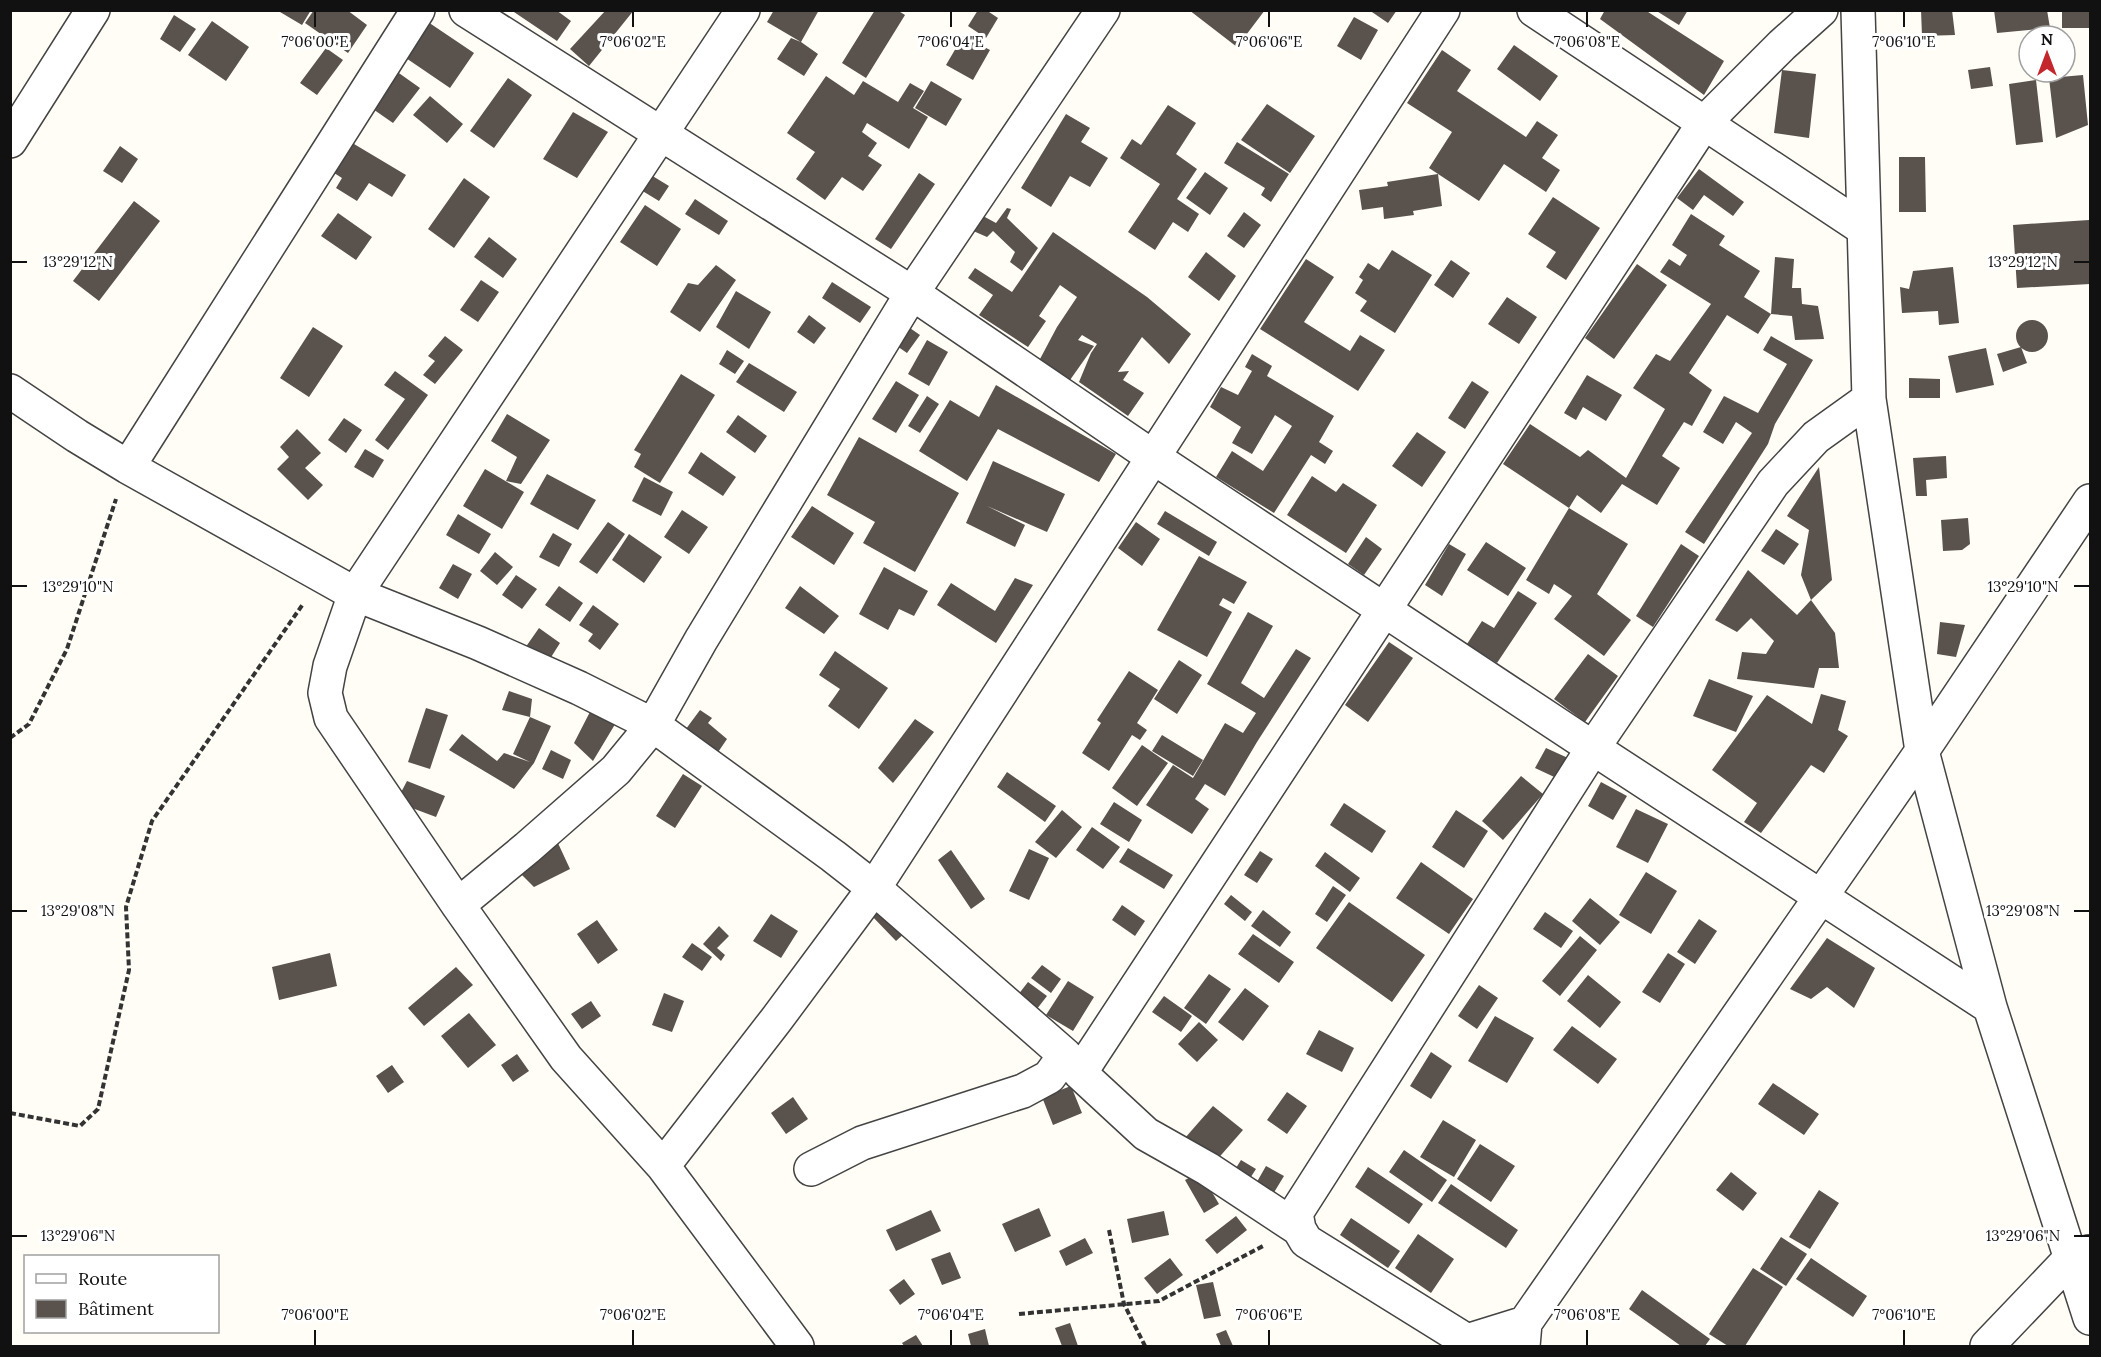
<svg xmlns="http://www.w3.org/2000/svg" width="2101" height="1357" viewBox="0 0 2101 1357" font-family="Lora,serif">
<rect width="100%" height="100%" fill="#fffdf5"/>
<!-- building -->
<path fill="#5a524d" d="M281 10H311L302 25 280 12Z
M314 10H347L367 25 348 53 305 23Z
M511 10H556L571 21 557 41Z
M606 10H634L589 66 570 49Z
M774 10H819L801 42 818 54 804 76 777 59 791 38 801 42 767 22Z
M875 10H897L905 15 866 78 842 63Z
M978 10H986L998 18 986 38 968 26Z
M1189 10H1265L1237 47Z
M1369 10H1397L1388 23Z
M1605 10H1645L1724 61 1704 95 1600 19Z
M1655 10H1688L1679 25Z
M1921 10H1952L1955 35 1922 36Z
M1994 10H2047L2050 28 1997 33Z
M2062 10H2090V28H2062Z
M174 15 196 29 180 52 160 39Z
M1354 17 1378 30 1361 60 1337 46Z
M212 21 249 47 226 81 188 55Z
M428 22 474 53 450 88 403 56Z
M963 36 990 50 973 80 946 65Z
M1514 45 1558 76 1540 101 1497 69Z
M326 48 343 60 317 95 300 83Z
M1442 50 1471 70 1457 91 1526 137 1537 121 1558 135 1542 158 1560 170 1546 192 1504 164 1479 201 1429 168 1452 132 1407 103Z
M1990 67 1993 86 1971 89 1968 70Z
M1782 70 1816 74 1809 138 1774 133Z
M396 71 420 88 393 123 370 107Z
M2083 75 2088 125 2056 138 2049 78Z
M826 76 854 95 863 81 898 102 910 83 924 91 913 108 928 117 909 149 867 123 862 132 877 143 868 156 882 165 863 191 842 177 825 200 796 179 815 152 787 133Z
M508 78 532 95 494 148 470 131Z
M2036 80 2043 142 2016 145 2009 84Z
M931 81 962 99 946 126 915 108Z
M430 96 463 124 447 143 413 115Z
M1267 104 1315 136 1290 173 1241 140Z
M1168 105 1196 123 1176 154 1197 169 1177 199 1199 214 1188 232 1173 222 1155 250 1128 232 1160 184 1120 158 1132 139 1141 145Z
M573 112 608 132 577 178 543 159Z
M1066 114 1090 128 1081 142 1108 158 1090 187 1070 176 1051 207 1021 188Z
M349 141 406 175 392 197 369 183 357 201 336 188 342 178 331 171Z
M1237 142 1289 174 1271 202 1261 195 1265 188 1224 163Z
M120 146 138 159 122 183 103 171Z
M1899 157H1925L1926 212H1899Z
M641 169 669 186 659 201 631 184Z
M1699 169 1744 202 1733 216 1704 195 1693 210 1677 198Z
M1205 172 1228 188 1210 215 1186 198Z
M919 173 935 184 891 249 875 239Z
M1438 174 1442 206 1413 211 1414 215 1384 219 1383 207 1362 210 1359 190 1388 186 1387 182Z
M464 178 490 197 454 248 428 229Z
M1553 197 1600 228 1566 280 1546 267 1556 252 1528 234Z
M695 199 728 221 719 235 685 214Z
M134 201 160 221 99 301 73 281Z
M645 205 681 229 657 266 620 242Z
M1007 208 1011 209 1007 218 1038 248 1022 271 1010 262 1015 252 993 231 987 237 971 230 983 216 996 223Z
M1244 212 1261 225 1244 248 1227 236Z
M338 213 372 237 356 260 321 236Z
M1691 214 1725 236 1719 245 1760 271 1744 297 1771 314 1758 334 1727 315 1689 373 1712 390 1692 426 1684 422 1662 456 1680 468 1657 505 1622 484 1601 513 1577 495 1569 508 1503 464 1530 424 1580 457 1588 450 1626 478 1665 409 1633 388 1656 354 1670 361 1711 304 1660 272 1669 259 1680 266 1687 255 1672 245Z
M2089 220 2090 284 2017 288 2013 225Z
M1053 232 1147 297 1191 334 1169 364 1142 337 1118 372 1129 371 1123 380 1144 393 1128 416 1079 382 1091 353 1097 344 1082 335 1078 340 1094 346 1070 380 1040 359 1057 327 1077 297 1060 285 1039 316 1046 321 1028 347 979 315 993 295 968 278 975 268 1012 292Z
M489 237 517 259 503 278 474 257Z
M1392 250 1432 275 1395 333 1360 311 1367 301 1355 293 1363 280 1359 277 1368 263 1379 270Z
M1206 252 1236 276 1219 301 1188 277Z
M1775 257 1794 259 1792 288H1801L1802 304 1818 306 1824 339 1795 340 1792 316 1771 314Z
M1306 259 1334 277 1304 322 1350 351 1360 335 1385 350 1358 391 1260 329Z
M1451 260 1470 273 1453 298 1434 285Z
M1637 264 1667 285 1614 359 1585 338Z
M716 265 736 280 700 332 670 312 688 283 698 285Z
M1953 267 1959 323 1939 325 1938 311 1902 313 1900 287 1909 289 1913 271Z
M481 280 499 292 478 322 460 310Z
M832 282 871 307 860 323 822 298Z
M736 291 771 312 749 349 716 327Z
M1507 297 1537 317 1519 344 1488 324Z
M809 315 826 328 814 344 797 332Z
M2016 336a16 16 0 1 1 32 0a16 16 0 1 1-32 0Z
M907 326 920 335 907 353 894 344Z
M313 327 343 346 309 397 280 378Z
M445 336 463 350 435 384 423 375 435 361 428 356Z
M1771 336 1813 360 1775 424 1768 444 1704 544 1685 532 1752 433 1736 422 1723 444 1703 432 1724 396 1758 413 1787 364 1763 350Z
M927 340 948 352 929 386 908 374Z
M2021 347 2027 363 2003 372 1997 354Z
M1986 348 1994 385 1956 393 1948 356Z
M727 350 744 361 735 374 719 364Z
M1252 354 1272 366 1267 376 1334 416 1319 442 1333 451 1325 464 1311 455 1274 513 1216 477 1232 451 1263 471 1292 426 1275 415 1252 454 1232 443 1241 427 1210 407 1221 387 1238 395 1252 371 1245 367Z
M749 363 797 392 784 412 736 382Z
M395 371 428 395 388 450 375 440 405 399 384 385Z
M681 374 715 395 660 483 634 467 641 454 634 450Z
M1587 375 1622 395 1606 421 1583 407 1576 420 1564 413Z
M1909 378 1940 379V398H1909Z
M896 381 919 395 896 433 872 419Z
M1472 381 1489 392 1465 429 1448 418Z
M996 385 1116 454 1099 482 998 429 967 481 919 451 950 400 979 417Z
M927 396 939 404 920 433 908 426Z
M507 414 550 440 521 484 506 481 517 457 491 441Z
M738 415 767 436 755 453 726 432Z
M344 418 362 430 346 453 328 440Z
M297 429 321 453 305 468 323 485 308 500 277 469 289 457 280 447Z
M1417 432 1446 452 1422 487 1392 466Z
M859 437 959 493 915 572 863 543 875 522 827 495Z
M365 449 384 460 373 478 354 467Z
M701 452 736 477 723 496 688 473Z
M1946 456 1947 478 1926 480 1927 496H1916L1913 458Z
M993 461 1065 494 1047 532 987 506 1025 525 1015 547 966 523Z
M1819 467 1832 580 1811 600 1835 633 1839 668H1819L1814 688 1737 679 1742 652 1766 654 1774 641 1751 618 1737 632 1715 620 1748 570 1797 615 1811 600 1801 575 1809 530 1787 516Z
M485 469 524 492 502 529 463 506Z
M547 474 596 500 578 530 530 504Z
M1312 476 1336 492 1343 483 1377 505 1346 553 1287 515Z
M644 477 673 492 661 516 632 501Z
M812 506 854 533 834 565 791 537Z
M1569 508 1628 544 1597 594 1631 620 1604 656 1554 619 1572 596 1554 584 1549 594 1526 580Z
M682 510 708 527 689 554 664 537Z
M1165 511 1217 542 1209 556 1157 524Z
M458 514 491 534 479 554 446 535Z
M1968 518 1970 544 1962 550 1943 551 1941 520Z
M608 522 625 534 597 574 579 562Z
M1136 522 1160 539 1142 566 1118 548Z
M1776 529 1799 544 1784 565 1761 551Z
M553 533 572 544 559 567 539 557Z
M629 534 662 557 644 583 612 560Z
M1366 537 1382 549 1364 575 1348 564Z
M1486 542 1526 568 1508 596 1467 570Z
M1449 544 1466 554 1442 596 1425 585Z
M1681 544 1699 556 1653 627 1636 616Z
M495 552 513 567 497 585 480 571Z
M1199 556 1247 582 1234 604 1223 598 1219 605 1232 612 1207 657 1157 630Z
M453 564 472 574 458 599 439 588Z
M884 567 928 591 914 616 899 609 888 630 859 614Z
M516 575 537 589 522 609 502 595Z
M1015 578 1033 585 996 643 937 605 951 583 995 611Z
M559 586 583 603 570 622 545 605Z
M800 586 839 616 824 634 785 608Z
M1518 591 1537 603 1497 663 1467 644 1482 621 1494 628Z
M593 605 619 624 600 650 588 641 593 634 579 625Z
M1248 612 1273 626 1241 683 1264 698 1296 649 1311 658 1257 742 1225 796 1205 784 1195 799 1209 809 1192 834 1146 805 1173 765 1193 778 1225 723 1243 733 1256 713 1207 684Z
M1940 622 1965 625 1956 657 1937 654Z
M539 628 560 643 548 662 525 648Z
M1389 642 1413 658 1368 722 1345 705Z
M835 651 888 688 859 729 828 706 840 689 819 675Z
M1588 654 1618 676 1585 722 1554 699Z
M1179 660 1202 675 1177 714 1154 699Z
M1129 671 1158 690 1137 723 1147 730 1140 740 1132 735 1109 771 1082 753 1101 723 1097 720Z
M1709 679 1753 696 1736 732 1693 716Z
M509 691 532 699 530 717 551 726 534 763 514 789 449 750 462 734 497 761 504 753 530 762 513 754 530 717 502 710Z
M1821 694 1846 701 1838 730 1848 736 1824 773 1811 765 1761 833 1744 822 1757 803 1712 770 1767 695 1812 724Z
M593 706 617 721 593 761 574 743Z
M426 708 448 715 430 769 408 762Z
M700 710 712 718 708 723 727 739 712 761 680 737Z
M915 719 934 732 893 783 878 768Z
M1162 735 1203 760 1193 776 1152 751Z
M1142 745 1168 763 1137 806 1112 788Z
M1546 748 1579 763 1565 782 1535 768Z
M551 750 571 760 563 779 542 769Z
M1007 772 1056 806 1045 822 997 787Z
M683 774 702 786 675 828 656 816Z
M1521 776 1543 794 1503 840 1482 821Z
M407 781 445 796 436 817 396 802Z
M1601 782 1627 796 1613 820 1588 806Z
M1114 802 1142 820 1129 842 1100 824Z
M1344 803 1386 831 1372 853 1330 825Z
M1636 809 1668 824 1648 863 1616 847Z
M1062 810 1082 827 1056 858 1035 842Z
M1456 810 1488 831 1464 868 1432 847Z
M1092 827 1120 847 1103 869 1076 850Z
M557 841 570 869 534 887 519 872Z
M1128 848 1173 875 1164 889 1119 862Z
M1029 849 1049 858 1029 900 1009 891Z
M951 850 985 899 971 909 938 860Z
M1260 851 1273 859 1257 883 1244 875Z
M1325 852 1360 878 1350 892 1315 866Z
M1421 862 1473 899 1449 934 1396 898Z
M1646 872 1677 891 1651 934 1619 915Z
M1333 886 1346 895 1327 922 1315 914Z
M1231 895 1252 912 1245 921 1224 904Z
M1590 898 1620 922 1600 945 1572 921Z
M1349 902 1425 955 1392 1002 1316 948Z
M882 904 907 931 896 941 870 914Z
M1122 905 1145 921 1135 936 1112 920Z
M1263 910 1291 932 1280 947 1251 926Z
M1545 912 1573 931 1561 948 1533 929Z
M771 914 798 931 781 958 753 941Z
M1699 919 1717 931 1695 964 1677 952Z
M597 920 618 950 598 964 577 934Z
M719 926 729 936 717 948 725 955 721 961 703 944Z
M1253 934 1294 962 1279 983 1238 954Z
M1580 936 1597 950 1560 996 1542 981Z
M1827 938 1875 968 1854 1008 1827 987 1811 999 1790 989Z
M692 943 712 957 702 971 682 957Z
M330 953 337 986 279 1000 272 967Z
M1668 953 1685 964 1660 1003 1642 992Z
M1042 965 1061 979 1051 993 1031 978Z
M456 967 473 985 424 1026 408 1008Z
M1209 974 1231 989 1206 1024 1184 1008Z
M1588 975 1621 1002 1600 1028 1567 1001Z
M1068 981 1094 997 1073 1031 1046 1015Z
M1028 982 1047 996 1033 1014 1014 1000Z
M1479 985 1498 998 1477 1029 1458 1016Z
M1245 988 1269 1006 1243 1041 1218 1022Z
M664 993 684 1001 672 1032 652 1025Z
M1164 996 1192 1016 1181 1032 1152 1012Z
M591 1001 601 1016 582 1029 571 1014Z
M469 1013 496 1045 468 1068 441 1036Z
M1495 1016 1534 1038 1507 1083 1468 1061Z
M1199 1022 1218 1040 1197 1062 1178 1044Z
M1572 1026 1617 1059 1598 1084 1553 1050Z
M1319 1030 1354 1048 1342 1072 1306 1054Z
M1431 1052 1452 1066 1431 1099 1410 1086Z
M517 1054 529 1071 513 1082 501 1065Z
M392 1065 404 1082 388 1093 376 1076Z
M1773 1083 1819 1114 1804 1135 1758 1104Z
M1071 1086 1082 1113 1053 1125 1042 1097Z
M1287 1092 1307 1106 1287 1134 1267 1120Z
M793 1097 808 1119 786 1134 771 1113Z
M1213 1106 1243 1130 1215 1162 1185 1138Z
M1443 1120 1476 1140 1454 1177 1420 1157Z
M1480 1144 1515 1166 1491 1202 1457 1179Z
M1404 1150 1447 1180 1432 1202 1389 1172Z
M1241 1160 1256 1169 1245 1186 1231 1176Z
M1266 1166 1284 1176 1267 1204 1250 1194Z
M1368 1167 1423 1204 1409 1224 1355 1187Z
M1200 1172 1219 1204 1204 1213 1185 1180Z
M1731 1172 1757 1193 1743 1211 1716 1190Z
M1451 1184 1518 1230 1506 1248 1438 1203Z
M1819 1190 1839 1203 1810 1249 1789 1237Z
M1039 1208 1051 1236 1015 1252 1002 1224Z
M931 1210 941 1231 896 1251 886 1230Z
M1164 1211 1169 1235 1132 1243 1127 1219Z
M1236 1216 1247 1230 1217 1254 1205 1240Z
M1351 1218 1400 1251 1388 1268 1340 1235Z
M1418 1234 1454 1259 1431 1293 1395 1268Z
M1781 1237 1807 1254 1786 1286 1760 1269Z
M1085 1238 1093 1253 1066 1266 1059 1251Z
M950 1252 961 1278 942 1285 931 1259Z
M1170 1258 1183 1275 1157 1294 1144 1278Z
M1811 1258 1867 1296 1853 1317 1796 1279Z
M1753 1268 1783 1287 1745 1346H1728L1709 1334Z
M904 1279 915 1294 900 1305 889 1290Z
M1213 1282 1221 1316 1204 1319 1196 1285Z
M1642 1290 1710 1339 1705 1346H1681L1629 1309Z
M1070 1323 1078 1346H1062L1055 1328Z
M985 1329 989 1346H971L968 1334Z
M1226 1330 1233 1346H1221L1216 1334Z
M916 1335 923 1346H904L902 1343Z"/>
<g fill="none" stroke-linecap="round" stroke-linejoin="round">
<defs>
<path id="minor" d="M466 10 912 293 1153 457 1593 748 1990 1007
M743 10 355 594 330 666 325 693 331 718 458 905 566 1058 663 1166 797 1346
M1103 10 912 293 701 640 653 725 833 856 874 888 1065 1055 1080 1073 1146 1134 1208 1169 1299 1229 1306 1241 1467 1341
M1534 10 1864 229
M1858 10 1869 399 1922 751 1990 1007 2090 1318
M10 141 93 10
M10 391 77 436 128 467 355 594 478 643 579 688 653 725 616 770 527 848 458 905
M128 467 418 10
M1080 1073 1704 123 1782 45 1821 10
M663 1166 776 1020 874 888 1443 10
M811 1169 862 1143 1023 1091 1049 1077 1065 1055
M1299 1229 1296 1213 1593 748 1773 483 1816 437 1869 399
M1525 1323 1922 751 2090 501
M1464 1346 1467 1341 1525 1323 1523 1346
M1987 1346 2070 1259 2089 1252"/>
</defs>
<!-- minor casing -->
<use href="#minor" stroke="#444" stroke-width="36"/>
<!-- path -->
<path stroke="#333" stroke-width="4" stroke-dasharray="6 3" stroke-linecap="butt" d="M10 738 29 724 67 649 116 499
M10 1113 80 1126 98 1109 129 970 126 907 152 821 303 604
M1109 1230 1124 1304 1145 1346
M1019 1314 1159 1301 1263 1246"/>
<!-- minor -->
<use href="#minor" stroke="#fff" stroke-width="33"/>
</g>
<!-- ticks -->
<path fill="none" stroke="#111" stroke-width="2" d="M315 12V27M633 12V27M951 12V27M1269 12V27M1587 12V27M1904 12V27M12 262H27M2074 262H2089M12 586H27M2074 586H2089M12 911H27M2074 911H2089M12 1236H27M2074 1236H2089M315 1330V1345M633 1330V1345M951 1330V1345M1269 1330V1345M1587 1330V1345M1904 1330V1345"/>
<g font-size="15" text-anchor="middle" fill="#111" stroke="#fff" stroke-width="6" stroke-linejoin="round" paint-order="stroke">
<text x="315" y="47">7°06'00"E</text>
<text x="633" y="47">7°06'02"E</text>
<text x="951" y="47">7°06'04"E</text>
<text x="1269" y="47">7°06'06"E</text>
<text x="1587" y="47">7°06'08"E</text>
<text x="1904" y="47">7°06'10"E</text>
<text x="78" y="267">13°29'12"N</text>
<text x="2023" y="267">13°29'12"N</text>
<text x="78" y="592">13°29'10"N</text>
<text x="2023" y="592">13°29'10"N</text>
<text x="78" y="916">13°29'08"N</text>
<text x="2023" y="916">13°29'08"N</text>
<text x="78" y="1241">13°29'06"N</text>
<text x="2023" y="1241">13°29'06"N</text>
<text x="315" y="1320">7°06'00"E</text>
<text x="633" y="1320">7°06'02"E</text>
<text x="951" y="1320">7°06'04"E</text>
<text x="1269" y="1320">7°06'06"E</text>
<text x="1587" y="1320">7°06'08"E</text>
<text x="1904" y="1320">7°06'10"E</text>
</g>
<!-- border -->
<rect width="2101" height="1357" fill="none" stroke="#111111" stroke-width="24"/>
<!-- legend -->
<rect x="24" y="1255" width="195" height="78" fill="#ffffff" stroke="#a0a0a0" stroke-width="1.5"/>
<rect x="36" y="1274" width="30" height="9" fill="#ffffff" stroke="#a0a0a0" stroke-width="1.5"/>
<text x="78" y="1285" font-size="18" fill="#111111">Route</text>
<rect x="36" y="1300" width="30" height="18" fill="#5a524d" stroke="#a0a0a0" stroke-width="1.5"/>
<text x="78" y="1315" font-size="18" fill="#111111">Bâtiment</text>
<!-- north arrow -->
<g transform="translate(2047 54)"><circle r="28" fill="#ffffff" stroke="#a0a0a0" stroke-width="1.5"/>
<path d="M0-4.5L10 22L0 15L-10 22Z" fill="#c4262e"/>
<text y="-9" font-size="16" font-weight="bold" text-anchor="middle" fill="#111111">N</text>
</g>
</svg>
